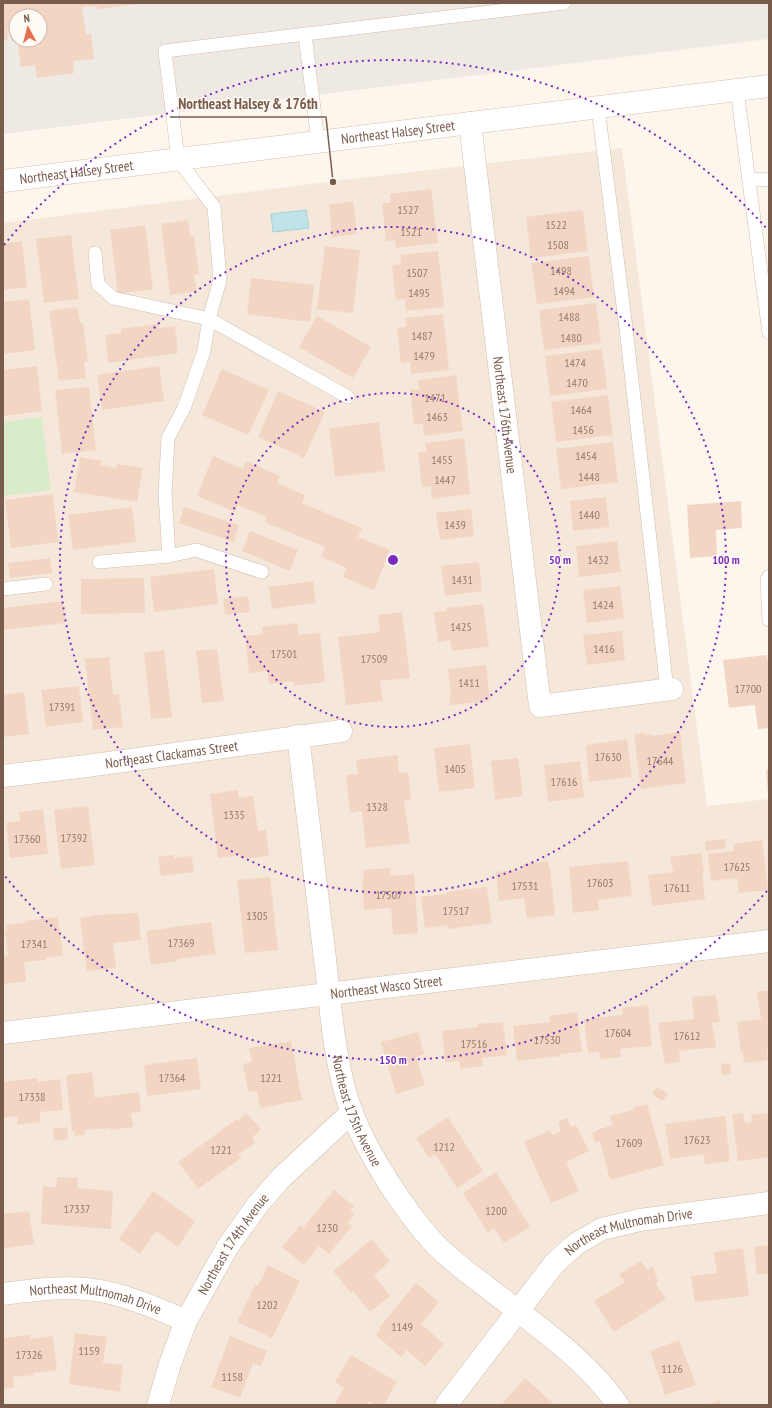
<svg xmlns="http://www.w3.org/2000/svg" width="772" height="1408" viewBox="0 0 772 1408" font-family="'PT Sans Narrow',sans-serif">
<rect width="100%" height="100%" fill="#fdf6ec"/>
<!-- residential -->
<path fill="#f5e8da" d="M622 148 707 806 769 799V1405H3V223L351 179Z"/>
<!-- industrial -->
<path fill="#efe9e4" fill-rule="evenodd" d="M3 3H769V39L3 134ZM16 16H40V40H16Z"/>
<!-- green -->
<path fill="#d8ecc9" d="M42 417 51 490 3 496V422Z"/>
<!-- water -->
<path fill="#bfe3e8" stroke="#a5d3da" d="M306 210 309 228 273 232 271 214Z"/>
<!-- building -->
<path fill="#f3d5c3" d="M3 3H138V4L97 9V6L82 7 86 35 91 34 94 59 73 61 74 73 37 78 35 65 21 67 18 44H22V40H40V16H16V29H7L8 40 3 41Z
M431 189 438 243 396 248 395 240 386 241 382 203H391L390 194Z
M353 201 357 234 332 237 329 205Z
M583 210 588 251 531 258 526 217Z
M188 220 190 236H194L199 275H194L197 291 170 295 161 224Z
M145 225 153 289 118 294 110 230Z
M71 235 79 299 44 303 36 239Z
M22 241 27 287 3 290V244Z
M325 246 360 250 353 313 317 309Z
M438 251 444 307 406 311 405 299 396 300 392 265 401 264 400 255Z
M589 256 594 297 537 304 531 263Z
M251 278 314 285 310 322 247 314Z
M29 299 35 350 3 354V302Z
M596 303 601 343 544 350 539 310Z
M77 307 80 323H83L88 361 84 362 86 378 59 381 49 311Z
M443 314 449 370 411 374 410 362 401 363 397 328 406 327 405 318Z
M317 316 371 347 353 378 299 347Z
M158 324 159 328 175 326 178 353 108 363 105 335 121 333V329Z
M602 349 607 389 550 396 545 356Z
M37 366 42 411 3 416V370Z
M159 366 164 401 102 410 97 375Z
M222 369 269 390 248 435 202 415Z
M456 375 463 431 424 436 423 424H414L410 390 419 389 418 380Z
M89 387 96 450 62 454 55 390Z
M278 391 325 412 304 458 258 437Z
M608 395 613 435 556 442 551 402Z
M379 422 385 471 335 477 329 428Z
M464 438 470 494 432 499 431 486 422 487 418 453 427 451 425 443Z
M613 442 618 482 561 489 556 449Z
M213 456 243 469 246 461 280 476 277 483 305 495 302 503 362 528 358 537 390 550 374 590 343 577 347 568 321 557 325 547 265 522 267 517 238 505 235 512 197 496Z
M80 457 101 461V465L116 468 117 464 143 468 137 502 74 492Z
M53 494 58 542 11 548 5 500Z
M606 497 609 527 573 531 570 501Z
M741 501 742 528 716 530 717 556 690 558 687 505Z
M132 507 136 542 73 550 68 515Z
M184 507 239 525 234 542 179 523Z
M471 509 474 536 440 540 436 513Z
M250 531 298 550 290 571 242 551Z
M617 541 621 572 579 577 576 546Z
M50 558 52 573 10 578 8 563Z
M479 562 482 591 445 596 441 566Z
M214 569 218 604 154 612 150 577Z
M144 578 145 613 81 614V579Z
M313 581 316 603 272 609 269 587Z
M620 586 624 618 587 623 583 590Z
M248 596 250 612 225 615 223 599Z
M63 601 65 623 3 630V608Z
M483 604 489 647 452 651 450 640 438 642 434 612 447 611 446 608Z
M402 612 410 678 380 681 383 701 346 705 338 637 380 632 378 615Z
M297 623 299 635 320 633 325 682 294 686 293 681 269 684 267 671 249 673 245 636 263 634 262 627Z
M622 631 625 660 587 665 583 635Z
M217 649 224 701 202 703 196 651Z
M164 650 172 717 151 719 144 653Z
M767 655 769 671V728L758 729 755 705 729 708 723 660Z
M109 657 113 695 119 694 123 727 93 730 85 659Z
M486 665 490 701 450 705 449 695 451 694 448 669Z
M79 686 83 722 46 727 41 690Z
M24 692 29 734 3 737V695Z
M680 732 686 783 641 789 634 734 645 733V735L651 734V736Z
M627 739 632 777 589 782 586 745Z
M470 744 475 788 439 792 434 748Z
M398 755 399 773 408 772 411 799 404 800 410 843 366 848 362 811 350 813 346 775 358 774 356 760Z
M518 758 523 796 495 800 491 761Z
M580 761 584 797 548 802 544 765Z
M769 769V793H768L766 770Z
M238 790 239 798 253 796 258 831 266 830 269 856 241 859 240 855 218 858 210 794Z
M88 806 95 865 61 869 54 810Z
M43 809 48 854 10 858 6 823 20 821 19 812Z
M725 839 726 848 706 851 705 841Z
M762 840 768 890 739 893 737 878 711 881 708 854 734 851 733 844Z
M701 853 704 873H702L705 899 652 906 648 875 673 872 670 857Z
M174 855V858L192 856 194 872 161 876 158 857Z
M548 861 549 868H550L555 915 527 918 524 898 499 901 496 872 523 869V864Z
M628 861 632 896 598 900 599 910 573 913 569 867Z
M390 868 391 876 414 874 418 933 393 935 391 908 364 910 362 879H364L363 870Z
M270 877 278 950 245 953 237 880Z
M487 887 492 923 449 929 448 925 425 928 421 897 446 894V892Z
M138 913 141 940 113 943 116 968 87 971 80 918 95 915Z
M58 917 63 956 46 958V960L24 962 26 981 3 984V956L8 955 5 931H7L6 925 25 923V921Z
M211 922 216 954 177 959V961L151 965 146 931Z
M769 990V1048L767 1049 768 1060 744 1063 743 1053H741L737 1022 761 1019 757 992Z
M716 995 720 1022 712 1023 716 1047 679 1051 680 1062 665 1064 658 1023 694 1019 692 997Z
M648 1005 652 1046 620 1049 621 1057 600 1059 599 1052 588 1053 584 1019 623 1015 622 1008Z
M577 1012 582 1052 560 1054V1056L517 1061 513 1026 550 1022 549 1016Z
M503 1022 507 1055 482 1058 483 1066 460 1069 459 1061 445 1062 442 1031 478 1027V1024Z
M418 1032 424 1054 416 1057 425 1085 396 1094 381 1042Z
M291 1041 302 1100 260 1108 257 1091 248 1092 243 1064 252 1062 249 1048Z
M197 1058 201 1089 147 1096 144 1065Z
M730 1063 731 1074 722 1075 721 1064Z
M92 1072 95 1098 139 1092 141 1112 131 1113 133 1127 111 1130 110 1128 84 1130 85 1135 75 1136V1131H72L66 1075Z
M37 1078 38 1082 60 1079 63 1110 40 1112V1122L17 1125V1116L3 1118V1082Z
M657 1087 668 1094 662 1101 652 1094Z
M647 1104 664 1165 610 1180 600 1141 595 1143 592 1133 597 1131V1130L613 1125 610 1116 634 1110 633 1108Z
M246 1113 261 1129 252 1138 255 1143 238 1155 241 1158 198 1189 178 1162 237 1119 239 1121Z
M743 1113 745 1123 752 1122 751 1115 769 1113V1157L738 1161 732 1114Z
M725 1116 730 1161 705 1164 704 1154 670 1159 665 1124Z
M448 1117 483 1171 457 1188 435 1154 429 1158 416 1138Z
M567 1118 571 1127 576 1125 589 1151 566 1162 579 1191 551 1203 524 1142 550 1130 552 1135 561 1131 558 1122Z
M67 1127 68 1139 54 1141 53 1129Z
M496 1172 530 1227 504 1243 494 1228 488 1233 463 1193Z
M57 1177 78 1178 77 1188 113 1191 111 1229 41 1224 43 1186 56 1187Z
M334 1190 354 1206 350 1211 354 1214 348 1223 352 1226 329 1254 319 1246 304 1265 282 1247 300 1225 303 1228Z
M153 1191 195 1221 178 1247 156 1231 140 1254 119 1239Z
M29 1211 34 1244 3 1249V1214Z
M372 1239 390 1261 374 1275 390 1296 370 1312 353 1291 351 1293 333 1271Z
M769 1245V1273L757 1275 754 1247Z
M743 1248 749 1296 695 1302 691 1276 717 1273 714 1252Z
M641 1261 647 1270 653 1266 658 1282 656 1284 666 1299 614 1332 594 1301 625 1282 619 1274Z
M268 1265 300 1281 272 1338 237 1322 255 1285 258 1286Z
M416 1283 439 1302 421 1324 444 1344 425 1366 407 1350 401 1357 376 1335 381 1329 379 1328Z
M75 1333 107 1337 103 1363 123 1365 120 1392 69 1384Z
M30 1335 31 1339 53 1336 57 1370 33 1373 34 1375 13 1377 14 1387 3 1389V1338Z
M230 1336 267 1351 261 1366 253 1363 240 1398 211 1387Z
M679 1340 696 1385 665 1395 650 1351Z
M351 1355 397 1382 384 1405H375L369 1401 367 1405H338L335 1403 344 1388 335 1382Z
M525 1378 555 1405H501Z
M719 1400 721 1405H706Z"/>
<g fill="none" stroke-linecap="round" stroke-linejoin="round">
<defs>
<path id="service" d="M305 34 318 142
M737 90 769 333
M598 108 626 328 667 690
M750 179 769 180
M95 253 98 284 113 298 209 319 204 351 184 408 168 438 165 494 169 556 99 562
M348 397 209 319 220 280 214 207 178 160 165 51 564 3
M169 556 196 550 262 572
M769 576 767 579 769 620
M3 589 46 584"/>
<g id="minor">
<path id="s1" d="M470 123 540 706 672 689"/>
<path id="s2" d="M298 736C307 810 316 884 325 959 331 1010 334 1064 352 1113 369 1156 402 1207 433 1242 448 1258 467 1272 484 1285 530 1321 585 1357 618 1405"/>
<path id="s3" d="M3 776 87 766 341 731"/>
<path id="s4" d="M3 1033 769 941"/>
<path id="s5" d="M3 1294C35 1290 69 1285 101 1291 131 1297 159 1309 186 1321"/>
<path id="s6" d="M158 1405 170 1364 186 1321 228 1246 259 1203 281 1178 352 1112"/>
<path id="s7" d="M446 1405 554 1264 576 1244 602 1229 640 1220 769 1203"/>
</g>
<g id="secondary">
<path id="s8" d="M3 181 769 86"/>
</g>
</defs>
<!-- service casing -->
<use href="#service" stroke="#d1beb0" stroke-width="14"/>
<!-- minor casing -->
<use href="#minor" stroke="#d1beb0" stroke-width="23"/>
<!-- secondary casing -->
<use href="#secondary" stroke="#d6c0b0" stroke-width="23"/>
<!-- service -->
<use href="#service" stroke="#fff" stroke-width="13"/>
<!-- minor -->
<use href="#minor" stroke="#fff" stroke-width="22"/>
<!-- secondary -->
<use href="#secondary" stroke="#fff" stroke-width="22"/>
</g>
<!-- distance rings -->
<g fill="none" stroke="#7b2cbf" stroke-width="2" stroke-dasharray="2 4">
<circle cx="393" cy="560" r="167"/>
<circle cx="393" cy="560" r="333"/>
<path d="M767 891A500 500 0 0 1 4 875M4 245A500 500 0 0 1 767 229"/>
</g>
<g text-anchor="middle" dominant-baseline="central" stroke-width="3" stroke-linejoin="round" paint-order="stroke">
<!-- number labels -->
<g font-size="12" fill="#987a6a">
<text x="408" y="209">1527</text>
<text x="556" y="224">1522</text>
<text x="411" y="231">1521</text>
<text x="558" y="244">1508</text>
<text x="561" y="270">1498</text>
<text x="417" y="272">1507</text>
<text x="564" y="290">1494</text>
<text x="419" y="292">1495</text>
<text x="569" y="316">1488</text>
<text x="422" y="335">1487</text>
<text x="571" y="337">1480</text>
<text x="424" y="355">1479</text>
<text x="575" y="362">1474</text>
<text x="577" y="382">1470</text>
<text x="435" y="397">1471</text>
<text x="581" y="409">1464</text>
<text x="437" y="416">1463</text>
<text x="583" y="429">1456</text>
<text x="586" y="455">1454</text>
<text x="442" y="459">1455</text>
<text x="589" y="476">1448</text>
<text x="445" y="479">1447</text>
<text x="589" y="514">1440</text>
<text x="455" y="524">1439</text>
<text x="598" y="559">1432</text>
<text x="462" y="579">1431</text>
<text x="603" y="604">1424</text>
<text x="461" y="626">1425</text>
<text x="604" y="648">1416</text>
<text x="284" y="653">17501</text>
<text x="374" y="658">17509</text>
<text x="469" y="682">1411</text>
<text x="748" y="688">17700</text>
<text x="62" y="706">17391</text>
<text x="608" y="756">17630</text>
<text x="660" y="760">17644</text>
<text x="455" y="768">1405</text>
<text x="564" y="781">17616</text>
<text x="377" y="806">1328</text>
<text x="234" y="814">1335</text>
<text x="74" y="837">17392</text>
<text x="27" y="838">17360</text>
<text x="737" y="866">17625</text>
<text x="600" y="882">17603</text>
<text x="525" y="885">17531</text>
<text x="677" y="887">17611</text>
<text x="389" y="894">17507</text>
<text x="456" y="910">17517</text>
<text x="257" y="915">1305</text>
<text x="181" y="942">17369</text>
<text x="34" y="943">17341</text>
<text x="618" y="1032">17604</text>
<text x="687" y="1035">17612</text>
<text x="547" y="1039">17530</text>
<text x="474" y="1043">17516</text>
<text x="172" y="1077">17364</text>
<text x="271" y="1077">1221</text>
<text x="32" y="1096">17338</text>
<text x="697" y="1139">17623</text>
<text x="629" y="1142">17609</text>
<text x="444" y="1146">1212</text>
<text x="221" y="1149">1221</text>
<text x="77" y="1208">17337</text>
<text x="496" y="1210">1200</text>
<text x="327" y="1227">1230</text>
<text x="267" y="1304">1202</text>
<text x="402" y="1326">1149</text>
<text x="89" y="1350">1159</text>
<text x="29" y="1354">17326</text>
<text x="672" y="1368">1126</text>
<text x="232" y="1376">1158</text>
</g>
<!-- street labels -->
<g font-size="14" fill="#7a5c4d" stroke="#fffaf3">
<text stroke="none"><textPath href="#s8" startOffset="398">Northeast Halsey Street</textPath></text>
<text stroke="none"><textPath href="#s8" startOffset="74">Northeast Halsey Street</textPath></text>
<text stroke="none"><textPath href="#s1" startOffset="294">Northeast 176th Avenue</textPath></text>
<text stroke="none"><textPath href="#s3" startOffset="170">Northeast Clackamas Street</textPath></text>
<text stroke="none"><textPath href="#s4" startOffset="386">Northeast Wasco Street</textPath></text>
<text stroke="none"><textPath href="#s2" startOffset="381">Northeast 175th Avenue</textPath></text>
<text stroke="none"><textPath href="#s7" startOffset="262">Northeast Multnomah Drive</textPath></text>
<text stroke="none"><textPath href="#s6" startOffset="179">Northeast 174th Avenue</textPath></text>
<text stroke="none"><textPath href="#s5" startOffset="94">Northeast Multnomah Drive</textPath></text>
</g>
</g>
<circle cx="393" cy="560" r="6" fill="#7b2cbf" stroke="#fffaf3" stroke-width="2"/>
<g font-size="12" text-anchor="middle" font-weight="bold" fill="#7b2cbf" stroke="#fffaf3" stroke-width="3" stroke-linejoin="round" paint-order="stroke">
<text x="560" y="564">50 m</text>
<text x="726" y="564">100 m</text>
<text x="393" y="1064">150 m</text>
</g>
<!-- callouts -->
<path fill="none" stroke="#7a5c4d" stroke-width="1.5" d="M333 182L326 117H170"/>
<circle fill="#7a5c4d" stroke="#fffaf3" stroke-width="1.5" cx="333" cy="182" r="4"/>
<g font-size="15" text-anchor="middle" font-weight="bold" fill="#7a5c4d" stroke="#fffaf3" stroke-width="3" stroke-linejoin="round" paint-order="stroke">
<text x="248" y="109">Northeast Halsey &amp; 176th</text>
</g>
<!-- border -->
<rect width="772" height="1408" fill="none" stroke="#7a5c4d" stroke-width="8"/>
<!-- north arrow -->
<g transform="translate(28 28) rotate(353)"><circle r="19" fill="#fffaf3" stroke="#cabbb1"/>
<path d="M0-3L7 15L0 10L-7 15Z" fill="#e76f51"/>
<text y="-6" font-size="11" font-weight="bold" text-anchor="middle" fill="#7a5c4d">N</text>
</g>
</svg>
